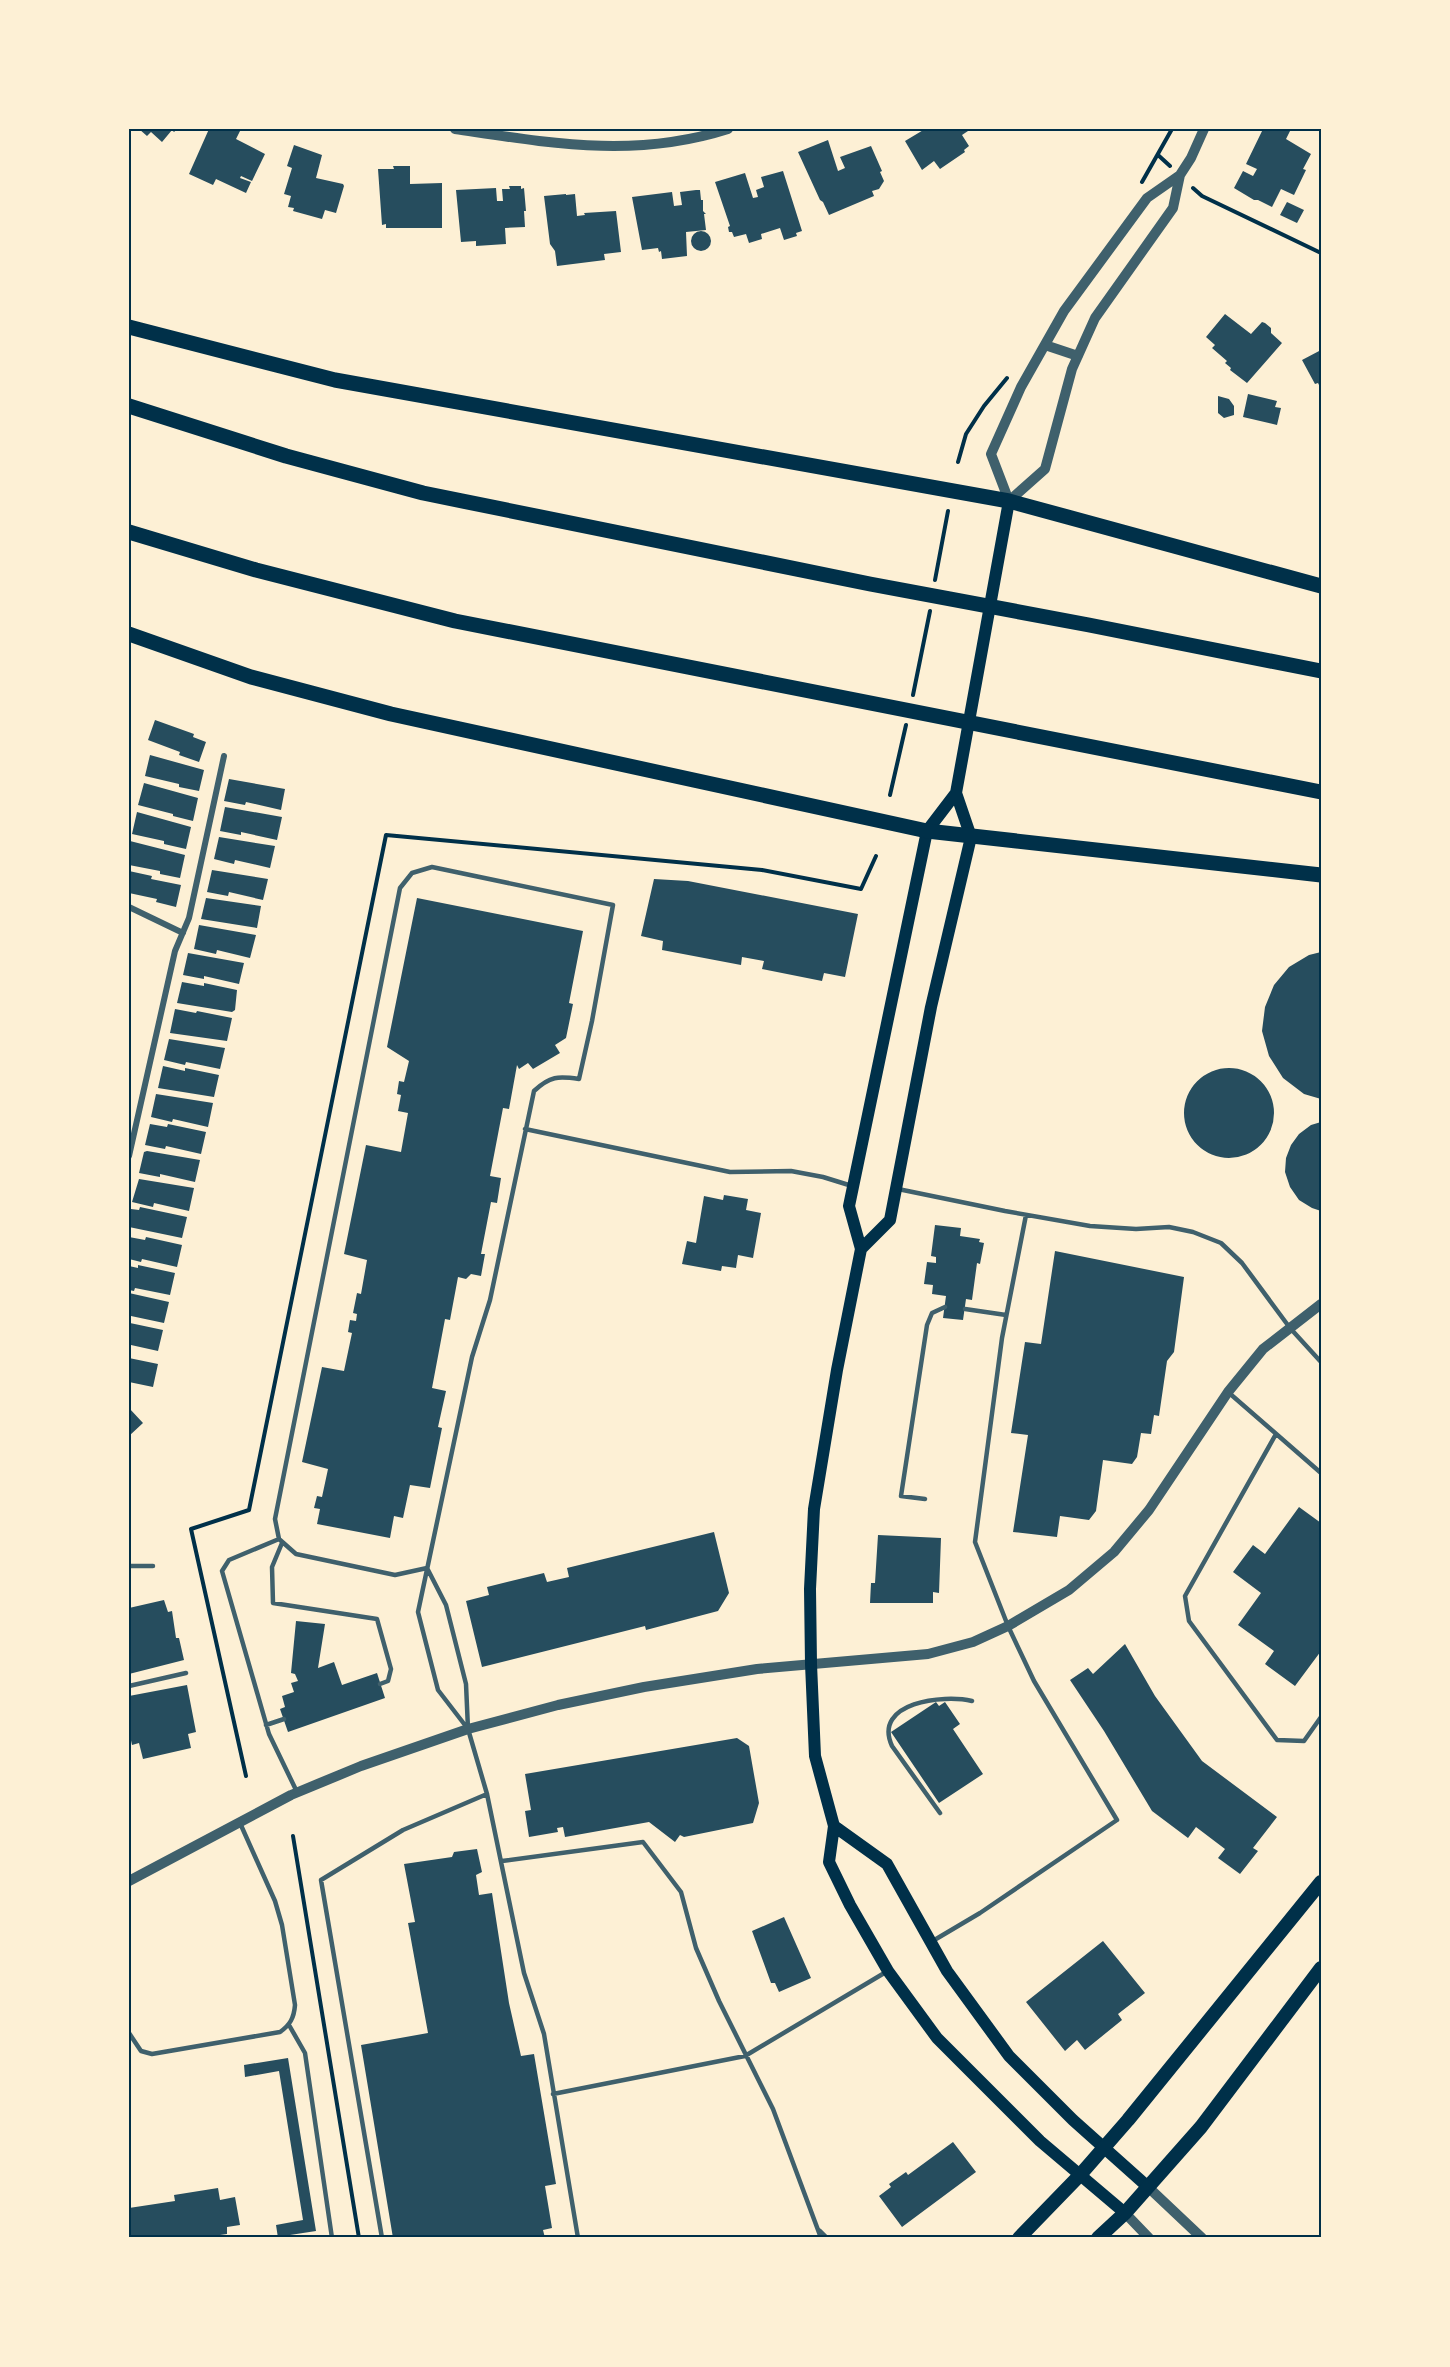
<svg xmlns="http://www.w3.org/2000/svg" width="1450" height="2367" viewBox="0 0 1450 2367" font-family="'PT Sans',sans-serif">
<rect width="100%" height="100%" fill="#fdf0d5"/>
<!-- building -->
<path fill="#264d5e" d="M139 129H177L174 132 172 130 162 142 151 132 147 136Z
M209 129H241L236 139 265 154 252 181 241 176 240 178 251 182 246 193 216 179 213 185 189 174Z
M925 129H966L968 131 962 135 969 146 964 150 965 152 940 169 934 161 922 170 905 141Z
M1263 129H1291L1286 139 1311 154 1303 169 1306 170 1294 195 1281 189 1272 207 1258 200H1254L1234 188 1243 171 1253 176 1257 169 1246 164Z
M828 140 838 171 845 168 840 157 871 146 882 171 880 172 884 181 879 189 872 191 874 196 829 215 823 202 820 200 798 152Z
M294 145 322 155 316 178 343 184 344 186 336 213 325 210 322 219 293 211 294 208 288 207 291 196 284 194 292 168 287 166Z
M393 166H410V184L442 183V228H386V224L382 225 378 169H394Z
M783 171 802 231 796 233 797 236 784 240 780 228 761 234 762 239 749 243 746 234 734 237 732 232H729L728 227 730 226 715 182 745 173 753 198 758 197 756 190 764 187 761 177Z
M509 186H521V189L524 188 526 211H524L525 227 505 228 506 244 476 246V241L461 242 456 190 496 188 497 201H503L502 189H510Z
M696 190H700L701 200H703V211L706 214H704L706 230 686 232 687 256 662 259 661 251 659 252 658 248 642 250 632 197 672 192 674 206 682 205 680 192Z
M566 194V195L575 194 577 216 585 215 584 213 616 211 621 252 604 254 605 260 557 266 555 251 550 244 544 196Z
M1287 202 1304 210 1297 223 1280 215Z
M691 241a10 10 0 1 1 20 0a10 10 0 1 1-20 0Z
M1225 314 1251 334 1262 322 1265 323 1271 328V333L1282 343 1247 383 1230 370 1231 368 1225 363 1227 361 1212 348 1215 345 1206 337Z
M1321 350V389L1318 383 1315 384 1302 360Z
M1248 394 1277 401 1275 407 1281 408 1277 425 1243 417Z
M1218 396 1229 399 1234 406V415L1224 418 1218 413Z
M155 720 194 734 193 737 206 742 199 762 179 755 180 752 148 740Z
M150 755 204 770 199 791 179 787V784L145 776Z
M229 779 285 789 281 810 246 802 245 805 224 801Z
M144 783 198 798 193 821 173 816V814L138 805Z
M225 807 282 817 277 840 241 832V835L220 831Z
M137 812 191 827 186 849 164 844V841L132 834Z
M219 837 275 846 270 868 235 860 234 864 214 859Z
M130 841 185 855 180 878 160 874V871L129 865Z
M212 870 268 879 263 900 229 892 228 896 207 892Z
M129 871 152 876 151 879 181 885 176 907 156 902 157 899 129 893Z
M654 879 688 881 858 914 845 977 824 973 822 981 762 969 764 961 742 957 741 965 662 950 663 941 641 936Z
M206 898 261 906 257 928 201 919Z
M417 898 583 931 569 1003 573 1004 566 1038 555 1045 560 1053 533 1069 528 1063 519 1069 517 1065 509 1109 503 1108 490 1176 501 1178 497 1203 491 1202 481 1254H485L481 1276 471 1274 466 1279 458 1277 450 1320 445 1319 432 1388 446 1391 438 1427 442 1428 430 1488 410 1485 403 1518 394 1516 390 1538 317 1524 320 1509 314 1508 317 1496 322 1497 328 1469 302 1462 322 1367 344 1371 352 1333 348 1332 350 1320 356 1321 357 1314 353 1313 357 1293 361 1294 367 1260 344 1254 366 1145 401 1152 408 1113 398 1111 401 1095 397 1094 399 1081 404 1082 409 1061 387 1047Z
M199 925 256 935 250 958 217 950 216 954 194 949Z
M1321 952V1099L1304 1094 1283 1078 1269 1056 1262 1031 1265 1007 1274 985 1289 967 1309 955Z
M188 953 244 963 239 984 204 976V979L183 975Z
M182 982 204 986V983L237 990 235 1010 232 1012 177 1003Z
M175 1009 196 1013 197 1011 232 1018 227 1041 170 1033Z
M169 1039 225 1048 220 1069 186 1062 185 1065 164 1060Z
M163 1066 185 1071V1068L219 1075 214 1097 158 1088Z
M1184 1113a45 45 0 1 1 90 0a45 45 0 1 1-90 0Z
M156 1094 213 1103 208 1127 173 1119 172 1122 151 1117Z
M1321 1122V1211L1312 1208 1299 1200 1290 1187 1285 1172 1286 1158 1291 1145 1299 1134 1311 1125Z
M150 1124 167 1127 168 1124 206 1132 201 1154 166 1146 165 1149 145 1145Z
M147 1151 200 1160 195 1182 160 1174V1177L139 1173 144 1152Z
M139 1179 194 1188 189 1211 154 1203 153 1207 132 1202Z
M724 1195 748 1199 746 1210 761 1213 753 1258 738 1255 736 1268 722 1266 721 1271 682 1264 687 1241 696 1243 704 1196 723 1200Z
M140 1207 187 1217 182 1238 129 1227 131 1209 139 1210Z
M935 1225 961 1228 960 1236 980 1239 979 1242 984 1243 980 1264 977 1263 972 1300 966 1299 963 1320 943 1318 946 1296 932 1294 933 1285 924 1284 927 1262 936 1263V1257L931 1256Z
M129 1237 145 1240 146 1237 182 1245 177 1267 142 1259 141 1262 129 1259Z
M1055 1251 1184 1277 1174 1352 1167 1361 1159 1416 1154 1415 1151 1434 1141 1433 1137 1457 1132 1464 1103 1460 1096 1511 1089 1520 1060 1516 1057 1537 1013 1532 1028 1435 1011 1433 1025 1342 1041 1344Z
M138 1265 175 1273 170 1295 135 1288 134 1291 129 1290V1266L138 1268Z
M129 1293 169 1302 164 1323 131 1316 129 1320Z
M130 1323 163 1330 158 1351 131 1345 129 1350Z
M129 1358 158 1364 153 1387 129 1382Z
M129 1408 143 1423 129 1436Z
M1299 1507 1321 1523V1651L1295 1686 1265 1664 1274 1651 1238 1625 1261 1593 1233 1572 1253 1545 1265 1554Z
M714 1532 729 1593 718 1611 646 1630 645 1626 482 1667 466 1601 489 1595 487 1587 544 1573 547 1582 569 1577 567 1568Z
M878 1535 941 1538 939 1593 933 1592V1603H870L871 1583H875Z
M164 1600 168 1612 172 1611 176 1638H179L184 1660 129 1674V1608Z
M296 1621 325 1624 318 1668 334 1662 342 1685 377 1673 385 1698 288 1732 280 1709 285 1707 282 1696 294 1692 291 1683 298 1681 295 1674 291 1673Z
M1125 1644 1155 1696 1202 1761 1277 1817 1253 1848 1258 1851 1240 1874 1218 1858 1225 1849 1196 1827 1188 1838 1152 1811 1104 1731 1070 1680 1088 1668 1093 1674Z
M187 1685 196 1732 188 1734 191 1748 143 1759 139 1743 132 1745 129 1731V1696Z
M936 1702 939 1706 945 1702 960 1724 953 1729 983 1774 939 1803 891 1732Z
M737 1738 749 1746 759 1803 753 1823 684 1837 680 1835 675 1842 649 1822 565 1837 563 1827 557 1828 558 1832 529 1837 525 1811 531 1810 525 1774Z
M477 1849 482 1872 476 1875 479 1895 492 1893 509 2003 521 2056 534 2054 556 2184 545 2186 552 2228 543 2230 545 2238H393L361 2045 428 2033 408 1923 415 1922 404 1864 452 1857 454 1852Z
M784 1917 811 1978 779 1992 775 1983H771L752 1931Z
M1103 1941 1145 1993 1118 2014 1122 2020 1085 2050 1077 2040 1065 2051 1026 2002Z
M288 2058 316 2231 290 2235V2238H278L276 2225 303 2220 279 2071 245 2077 244 2065Z
M953 2142 976 2172 902 2227 879 2196 891 2187 889 2184 906 2172 908 2175Z
M218 2188 220 2200 235 2197 240 2225 227 2227V2234L199 2238H129V2208L175 2201 174 2195Z"/>
<g fill="none" stroke-linecap="round" stroke-linejoin="round">
<!-- path -->
<path stroke="#003049" stroke-width="4" d="M1158 155 1170 166
M1142 182 1172 129
M1193 188 1202 196 1321 253
M958 462 966 434 984 406 1007 378
M935 580 948 511
M913 695 930 611
M890 795 906 725
M246 1776 191 1529 249 1510 386 835 762 870 861 889 876 856
M293 1836 359 2238"/>
<!-- service -->
<path stroke="#3f606c" stroke-width="4.5" d="M525 1129 730 1172 791 1171 823 1177 852 1186
M898 1189 1005 1211 1090 1226 1136 1229 1169 1227 1193 1232 1221 1243 1242 1263 1290 1328 1321 1362
M965 1309 1006 1315
M1228 1392 1321 1473
M1276 1434 1185 1596 1189 1621 1277 1740 1304 1741 1321 1717
M925 1499 901 1496 927 1325 932 1313 945 1307
M279 1539 229 1560 222 1571 269 1734 297 1792
M282 1543 272 1567 273 1603 377 1619 391 1669 388 1681 380 1684
M129 1566H153
M427 1568 395 1575 296 1554 279 1539 275 1519 400 888 412 873 432 867 613 905 592 1021 579 1079C558 1076 550 1076 534 1091L490 1300 472 1357 418 1612 438 1690 468 1729
M427 1568 446 1605 466 1684 468 1729 487 1794 524 1973 544 2034 578 2238
M129 1686 186 1673
M266 1725 284 1719
M940 1813 892 1746C872 1702 944 1694 972 1701
M502 1861 643 1842 681 1892 696 1948 719 2001 773 2109 821 2238
M931 1942 980 1913 1117 1820 1034 1681 1008 1626 975 1542 1002 1338 1026 1215
M289 2025 305 2053 332 2238
M129 2033 141 2051 152 2054 280 2032C290 2025 294 2018 295 2005L282 1925 275 1901 240 1823
M553 2094 745 2056 886 1972
M820 2231 827 2238
M382 2238 321 1880 403 1830 487 1794"/>
<!-- minor -->
<path stroke="#3f606c" stroke-width="6" d="M129 907 183 933
M129 1156 175 951 189 918 224 756"/>
<!-- tertiary -->
<path stroke="#3f606c" stroke-width="10" d="M455 129C550 143 634 159 728 129
M1180 175 1147 198 1064 311 1021 387 991 454 1009 501 1045 469 1072 369 1095 318 1173 208 1180 175 1191 158 1204 129
M1045 345 1078 356
M129 1881 291 1795 361 1766 468 1729 558 1705 644 1687 757 1669 928 1654 973 1642 1008 1626 1069 1590 1114 1552 1149 1510 1228 1392 1263 1349 1321 1304
M1148 2187 1202 2238
M1125 2213 1149 2238"/>
<!-- secondary -->
<path stroke="#003049" stroke-width="12" d="M1009 501 956 793 927 831 849 1206 861 1249 837 1370 814 1509 810 1589 811 1664 815 1756 834 1826 829 1862 850 1905 888 1971 937 2038 1040 2141 1125 2213
M861 1249 890 1220 931 1007 971 837 956 793
M834 1826 887 1864 947 1971 1009 2056 1073 2120 1148 2187"/>
<!-- primary -->
<path stroke="#003049" stroke-width="14" d="M1019 2238 1080 2175 1128 2120 1321 1882
M1098 2238 1125 2213 1201 2127 1321 1968"/>
<!-- motorway -->
<path stroke="#003049" stroke-width="15" d="M129 327 335 380 1009 501 1321 586
M129 406 286 456 423 493 870 584 1089 625 1321 671
M129 532 256 570 455 621 1321 792
M129 634 251 677 391 714 927 831 1321 875"/>
</g>
<!-- border -->
<rect width="1450" height="2367" fill="none" stroke="#fdf0d5" stroke-width="261"/>
<rect x="130" y="130" width="1190" height="2106" fill="none" stroke="#003049" stroke-width="2"/>
</svg>
